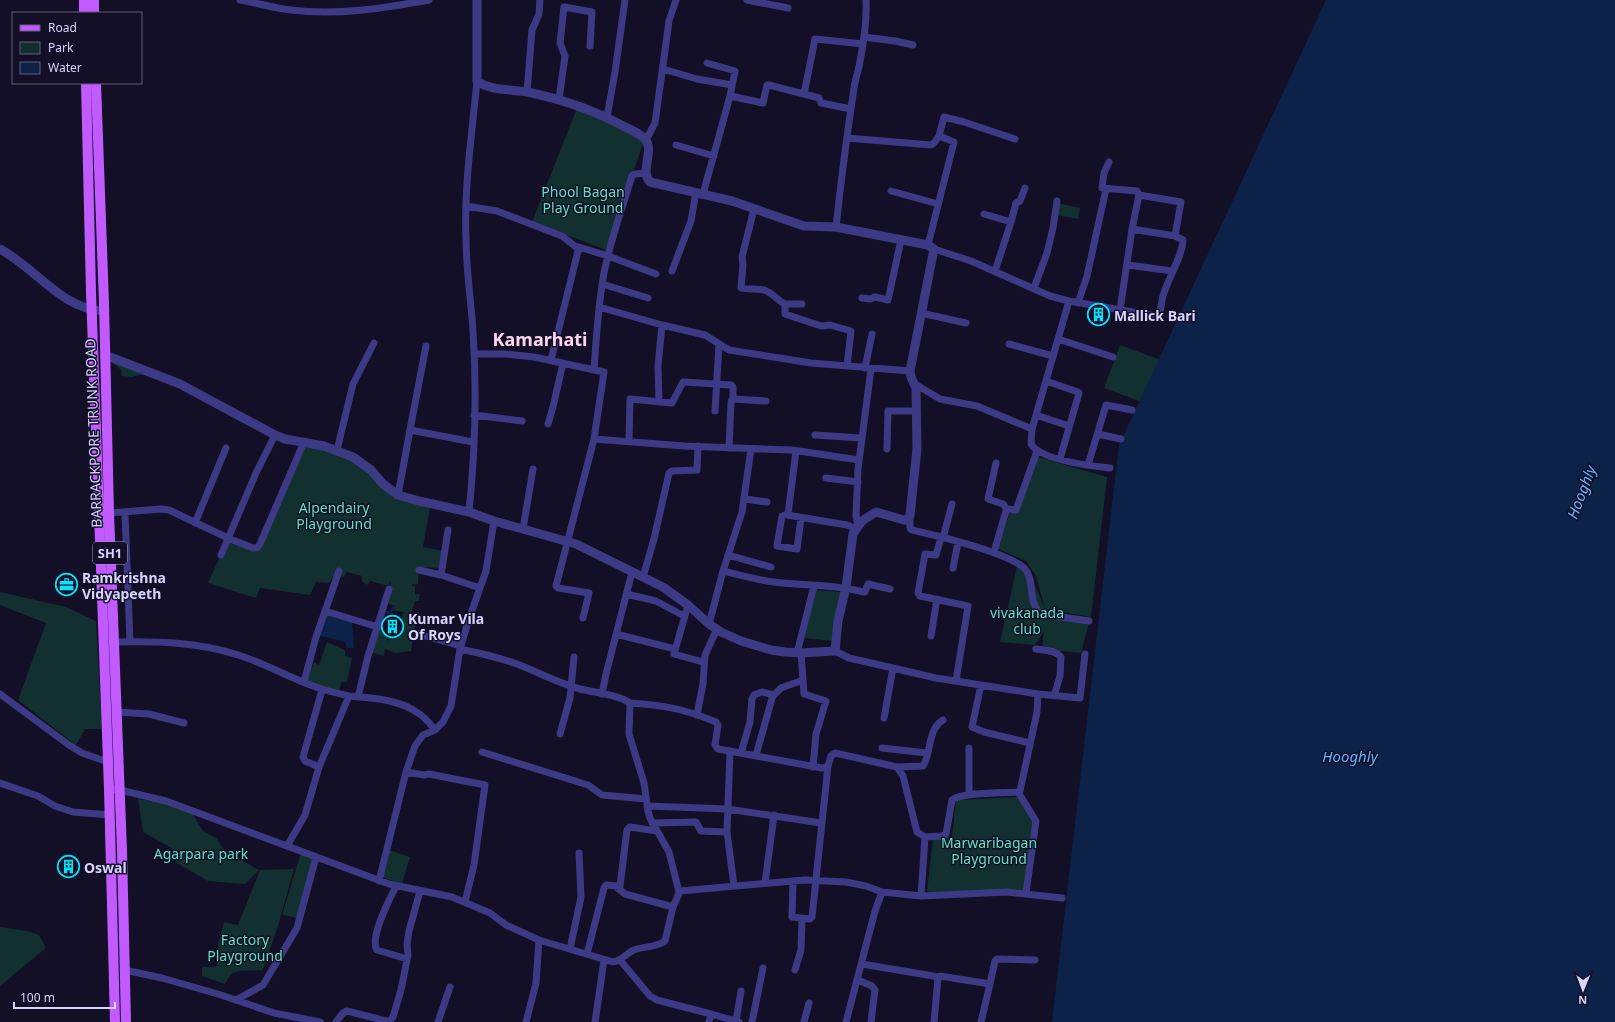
<svg xmlns="http://www.w3.org/2000/svg" width="1615" height="1022" viewBox="0 0 1615 1022" font-family="'Noto Sans',sans-serif">
<rect width="100%" height="100%" fill="#130f26"/>
<!-- green -->
<path fill="#12302f" d="M577 108 644 141 606 250 532 222Z
M1058 203 1080 208 1078 219 1056 215Z
M1120 345 1166 362 1147 404 1104 388Z
M112 362 152 372 132 377 122 376 121 370Z
M305 444 355 459 378 482 430 508 423 547 443 551 440 568 419 567 418 584 410 585 415 586V594H420L419 601H415L411 614 393 610 394 606 386 602 391 582H390L389 586 370 581 367 585 362 581V576L347 572 344 577 338 575V569L329 583 316 582 310 595 260 588 256 598 208 583 228 539 256 551Z
M1038 457 1107 477 1091 617 1044 609 1048 617 1089 623 1081 653 1042 649 1044 631 1035 645 1000 642 1017 566 1033 581 1045 609 1036 576 1026 561 998 549 1010 512 1017 513Z
M815 590 843 592 832 641 804 638Z
M0 592 66 607 96 621 102 729H85L76 745 18 700 46 623 0 605Z
M403 613 418 615 414 633H412L413 636 411 651 395 653 385 649 384 656 370 652 380 623 387 625 384 633 388 634 387 643 390 635 395 637 398 631 407 632 398 630Z
M327 642 345 650V656L352 658 347 682H341L339 692 307 682 314 662 319 665Z
M1017 797 1034 822 1023 890 927 892 933 838 952 837 956 800Z
M138 799 166 804 192 813 203 831 216 838 225 851 259 870 245 884 208 881 175 862 177 851 143 832Z
M389 850 410 857 402 884 382 877Z
M301 853 316 857 297 918 282 915Z
M294 869 278 926 263 970 239 971 231 974 225 984 202 976V967H216L219 959 218 945 224 922 238 925 260 870Z
M0 927 27 931 39 935 46 948 0 986Z"/>
<!-- water -->
<path fill="#0c2248" d="M1326 0H1615V1022H1052L1119 445Z
M326 613 352 622 354 648H347L345 642 318 635Z"/>
<g fill="none" stroke-linecap="round" stroke-linejoin="round">
<!-- stream -->
<path stroke="#0c2248" stroke-width="2" d="M384 611 391 613 394 606"/>
<!-- minor -->
<path stroke="#3d3a85" stroke-width="7" d="M240 0C257 3 274 8 291 10 337 16 384 8 429 0
M747 0 788 8
M864 37 895 41 913 45
M663 69 697 79 732 85
M527 92 532 30 539 14 540 0
M804 94 815 39 863 44
M730 96 763 103 767 85H769L819 98 821 103 851 109
M559 99 565 56 560 43 564 7 592 12 590 46
M607 117 615 72 625 0
M847 138 931 145 934 143 939 136
M646 140 655 123 669 21 676 0
M676 145 714 156
M1109 162 1104 173 1102 188 1137 191 1139 195
M891 191 938 204
M703 194 730 96 735 71 707 63
M466 206 497 211 562 236 576 247H579
M754 209 742 257 743 264 741 288C748 290 756 288 764 290 773 293 777 300 785 304V314L821 326 830 325 851 331 847 366
M984 214 1011 222 995 271
M1011 222 1016 203 1020 201 1025 188
M836 227C841 181 847 134 854 88 855 79 859 70 860 61 864 41 867 20 866 0
M928 245 954 142 939 136 944 117 964 122 1015 139
M934 249 971 261 1050 296 1069 301 1156 316C1162 312 1161 303 1163 296 1168 278 1182 258 1183 240L1175 236 1132 229
M1128 265 1172 271
M672 271 691 221 696 192
M602 284 648 298
M1034 288 1047 253 1053 228 1057 201
M862 298 870 299 875 297 888 300 901 240
M1069 301 1032 429 1031 444C1041 460 1091 466 1110 468
M1078 303 1087 276 1106 189
M785 304H802
M599 307 662 325 705 335 729 350 811 363 910 371
M1120 310 1132 229 1139 195 1181 202 1175 236
M921 313 966 323
M1058 339 1113 357
M1009 344 1053 356
M426 346 410 430 473 442
M474 354H505L534 357 604 372 594 439 556 586 558 588 589 593 583 618
M551 360 579 247 608 256 656 274
M865 368 872 334
M594 370C596 339 598 309 603 279 608 246 622 209 632 176L635 174 646 173
M1046 381 1078 392 1079 393 1060 459
M915 384 940 399 977 406 1032 429
M659 402 658 366 662 325
M715 411 719 344
M474 415 522 421
M1036 415 1069 426
M548 424 553 407 563 363
M1098 434 1121 439
M815 435 861 438
M594 439 684 446 792 450 859 460
M629 441 630 399 672 403 683 382 731 385 733 387V399L766 401
M729 448 731 402 732 399
M887 449 888 411H916
M337 450 353 384 374 343
M796 451 788 514 782 516 777 546 797 549 801 518
M996 463 988 499 1003 504 1007 509
M1088 465 1106 405 1132 410
M826 478 858 482
M398 495 410 430
M744 499 767 502
M469 512C475 453 477 391 473 331 471 300 466 269 466 238 464 186 472 133 477 81
M109 513 161 509 169 510 228 538 253 548H257L260 544 304 442
M125 513 130 642
M787 515 847 525 856 529
M910 517V528L912 530C935 535 1010 553 1025 569 1035 580 1028 601 1039 612L1048 615 1089 621
M195 523 226 448
M858 526 856 516 858 469 871 369
M523 529 533 469
M941 538 936 555 925 554 918 593 920 596 968 606 956 681
M943 538 952 504
M994 552 1006 511 1008 509 1016 510 1037 451
M221 555 256 473 275 435
M728 555 771 567
M953 568 958 542
M419 570 441 575 480 588
M723 571C740 575 757 580 774 582 804 586 835 584 863 592H865L868 584 890 589
M441 575 448 530
M643 577 654 539 669 473 672 471 697 470 698 446
M626 594 656 601 684 616
M688 605 674 654 703 662
M325 611 378 627
M709 624 723 571 742 512 751 449
M418 634 461 646
M616 634 675 649
M931 636 937 599
M114 642C156 641 198 642 238 655 267 664 293 680 322 689 331 692 340 694 349 696
M460 649C479 653 498 657 517 664 538 672 558 683 580 689 596 693 616 694 630 703L629 734 644 783 648 811 650 818 669 852 679 892
M1036 649C1044 650 1056 650 1061 657L1060 676 1054 696
M835 651 849 658 936 678 1038 694 1037 712 1020 791 1018 792C1005 793 961 792 952 800L946 834 942 836 925 837 921 896
M797 653 814 586
M801 653 804 694 826 701 816 734 813 767
M304 682 316 637 339 571
M981 685 972 727 984 732 1030 743
M0 694 69 745 82 753 108 762
M602 694 606 674 632 572
M1038 694 1080 698 1085 654
M358 697 368 656 389 589
M630 703C664 705 684 709 716 722L718 725 715 745 718 749 822 768 828 766 831 756 835 753 897 767 903 776 917 832 925 837
M117 712 149 714 184 723
M697 715 703 684 705 655 717 629
M884 718 893 668
M560 734 570 698 574 657
M882 748 927 753
M969 748V795
M730 751 727 832 734 886
M482 752 588 785 602 795 646 799
M741 753 750 722 752 699 754 695 762 692 774 695 781 688 803 680
M756 755 773 695
M319 767 305 761 303 757 322 690
M897 767 923 766C932 752 927 730 943 720
M406 772 424 775 429 774 485 785 474 865 465 902
M0 783 38 796 55 806 73 812 110 815
M109 789 120 790 166 801 389 884 452 897 490 913 506 925 539 940 613 962C621 961 627 953 634 950 644 946 656 948 665 941L673 907 680 891 805 880 846 882 866 886 882 892
M1018 792 1036 821 1026 893
M647 806 728 809 821 823
M652 823 696 822 701 831 727 832
M287 846 305 815 319 767 349 696C371 698 399 699 418 713 425 717 430 724 435 730
M379 881 406 772 415 746 423 735 435 730 443 722 451 706 460 649 469 619 486 571 494 521
M793 881 792 917 810 919 812 917 828 766
M765 883 774 815
M396 886C390 899 369 937 377 950L407 959
M615 886 625 894 673 907
M570 949 581 897 579 853
M587 954 604 888 606 885 620 886 627 830 630 827 657 831
M620 960 650 996 657 1000 711 1014
M862 964 939 977
M124 970 162 978 221 995 274 1013 320 1022
M795 970 801 950 802 919
M858 980 872 986 875 990 871 1022
M236 1000 263 985 297 928 316 857
M736 1021 741 991
M336 1022 343 1013 347 1011 386 1021H390L393 1017 401 990 408 955 407 944 409 931 420 891
M438 1022 450 987
M526 1022 536 983 539 940
M595 1022 604 960
M709 1022 711 1014 739 1022
M752 1022 763 968
M804 1022 809 1003
M846 1022 875 911 882 892 921 896 1007 892 1062 898
M934 1022 938 978 940 976 990 984 995 961 997 959 1035 960
M981 1022 990 984"/>
<!-- tertiary -->
<path stroke="#3d3a85" stroke-width="9" d="M0 249C36 268 61 309 104 311
M105 355 180 384 275 435 285 439 324 446 353 457 371 470 383 484 398 495 419 501 469 512 494 521 576 544 663 587 688 605 709 624 721 632 741 641 771 650 785 652 801 653 835 651 838 621 846 587 853 534 862 521 876 512 904 520H907L910 515 917 449 916 388 911 377 910 371 934 249 928 245 836 227 804 226 732 201 650 182C639 170 656 149 644 138 638 133 630 129 623 126 592 109 561 99 527 92 512 89 490 91 477 81V0"/>
<!-- primary -->
<path stroke="#c25bff" stroke-width="10" d="M84 0V13
M94 0V13
M86 83 91 292 109 789 115 1022
M96 83 104 304 109 513 122 851 126 1022"/>
</g>
<!-- icons -->
<defs>
<symbol id="building-ring" viewBox="-11 -11 22 22"><circle r="9.5" fill="#130f26" stroke="#00e5ff" stroke-width="1.5"/><path d="M-4-6H4V6H1V3H-1V6H-4ZM-2.5-4.3h1.7v1.8h-1.7ZM.8-4.3h1.7v1.8H.8ZM-2.5-1h1.7V.8h-1.7ZM.8-1h1.7V.8H.8Z" fill="#00e5ff"/></symbol>
<symbol id="office-ring" viewBox="-11 -11 22 22"><circle r="9.5" fill="#130f26" stroke="#00e5ff" stroke-width="1.5"/><path d="M-6-3h4V-5.5h4V-3h4V5H-6ZM-1-4.5V-3h2v-1.5ZM-6 0V1H6V0Z" fill="#00e5ff"/></symbol>
</defs>
<g fill-rule="evenodd">
<use href="#building-ring" x="1086" y="302" width="25" height="25"/>
<use href="#office-ring" x="54" y="572" width="25" height="25"/>
<use href="#building-ring" x="380" y="614" width="25" height="25"/>
<use href="#building-ring" x="56" y="854" width="25" height="25"/>
</g>
<g text-anchor="middle" dominant-baseline="central" stroke-width="3" stroke-linejoin="round" paint-order="stroke">
<!-- shield labels -->
<rect fill="#130f26" stroke="#9e99be" stroke-width="1" x="93" y="542" width="34" height="22" rx="3"/>
<g font-size="13" font-weight="bold" fill="#d9d4ff">
<text x="110" y="553">SH1</text>
</g>
<!-- park labels -->
<g font-size="14" fill="#5fe0c0" stroke="#130f26">
<text x="583" y="191">Phool Bagan<tspan x="583" dy="16">Play Ground</tspan></text>
<text x="334" y="507">Alpendairy<tspan x="334" dy="16">Playground</tspan></text>
<text x="1027" y="612">vivakanada<tspan x="1027" dy="16">club</tspan></text>
<text x="989" y="842">Marwaribagan<tspan x="989" dy="16">Playground</tspan></text>
<text x="201" y="853">Agarpara park</text>
<text x="245" y="939">Factory<tspan x="245" dy="16">Playground</tspan></text>
</g>
<!-- poi labels -->
<g font-size="14" font-weight="bold" fill="#d9d4ff" stroke="#130f26" text-anchor="start">
<text x="1114" y="315">Mallick Bari</text>
<text x="82" y="577">Ramkrishna<tspan x="82" dy="16">Vidyapeeth</tspan></text>
<text x="408" y="618">Kumar Vila<tspan x="408" dy="16">Of Roys</tspan></text>
<text x="84" y="867">Oswal</text>
</g>
<!-- street labels -->
<g font-size="14" fill="#d9d4ff" stroke="#130f26">
<text transform="translate(93 433) rotate(-92)">BARRACKPORE TRUNK ROAD</text>
</g>
<!-- water labels -->
<g font-size="15" font-style="italic" fill="#62b6ff" stroke="#130f26">
<text transform="translate(1581 492) rotate(-69)">Hooghly</text>
<text x="1350" y="756">Hooghly</text>
</g>
<!-- district labels -->
<g font-size="18" font-weight="bold" fill="#ffd6f0" stroke="#130f26">
<text x="540" y="339">Kamarhati</text>
</g>
</g>
<!-- legend -->
<rect x="12" y="12" width="130" height="72" fill="#130f26" stroke="#625e7d"/>
<rect x="20" y="25" width="20" height="6" fill="#c25bff" stroke="#625e7d"/>
<text x="48" y="32" font-size="12" fill="#d9d4ff">Road</text>
<rect x="20" y="42" width="20" height="12" fill="#12302f" stroke="#625e7d"/>
<text x="48" y="52" font-size="12" fill="#d9d4ff">Park</text>
<rect x="20" y="62" width="20" height="12" fill="#0c2248" stroke="#625e7d"/>
<text x="48" y="72" font-size="12" fill="#d9d4ff">Water</text>
<!-- north arrow -->
<g transform="translate(1583 990) rotate(181)" stroke="#130f26" stroke-width="3" paint-order="stroke">
<path d="M0-3L7 15L0 10L-7 15Z" fill="#d9d4ff"/>
<text y="-6" font-size="11" font-weight="bold" text-anchor="middle" fill="#d9d4ff">N</text>
</g>
<!-- scale -->
<path d="M14 1002v6h101v-6" fill="none" stroke="#d9d4ff" stroke-width="2"/>
<text x="20" y="1002" font-size="12" fill="#d9d4ff" stroke="#130f26" stroke-width="3" paint-order="stroke">100 m</text>
</svg>
